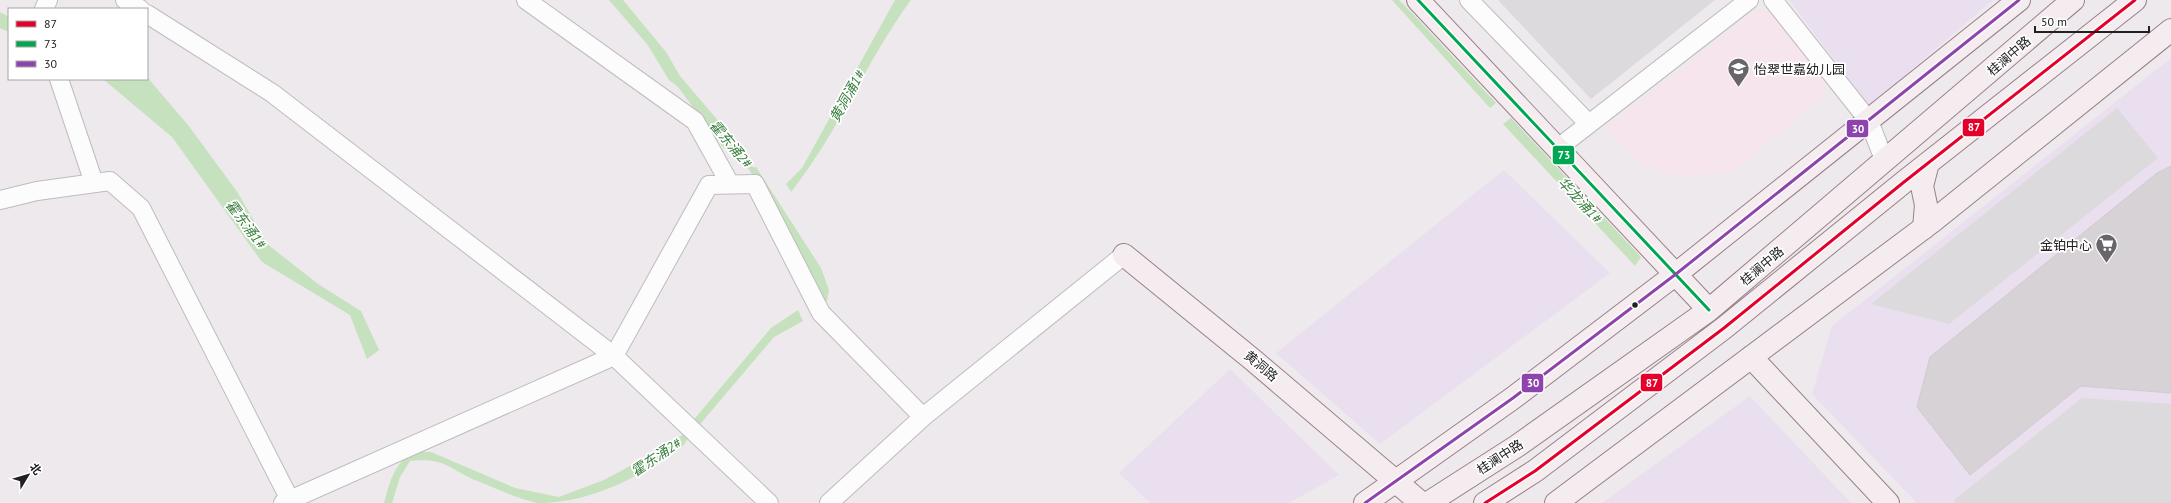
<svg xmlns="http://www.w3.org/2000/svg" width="2171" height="503" viewBox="0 0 2171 503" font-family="'PT Sans','Noto Sans SC',sans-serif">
<rect width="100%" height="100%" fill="#eee9ed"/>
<!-- residential -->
<path fill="#dddadd" d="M1498 0H1715L1591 99Z"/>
<!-- commercial -->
<path fill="#eadfef" d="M1789 0H1993L1869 106Z
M2171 58V503H1917L1812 394 1832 326Z
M1504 170 1610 273 1380 444 1276 353Z
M1230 369 1339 475 1289 503H1150L1119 473Z
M1750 396 1851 503H1602Z"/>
<!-- education -->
<path fill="#f7e5ee" d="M1768 9 1825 81 1822 98 1732 172 1680 177 1643 165 1622 147 1606 127 1756 11Z"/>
<!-- religious -->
<path fill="#dcdadc" d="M2117 108 2158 158 1949 324 1871 304Z
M2082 398 2171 404V503H1956L1953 501Z"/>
<!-- water -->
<path fill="#c5e1bd" d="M609 0H623L666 52 680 76 744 151 736 157 722 146 678 87 669 80 647 44Z
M895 0H911C866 61 838 133 791 192L786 184 802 168Z
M1392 0H1399L1412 13 1496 103 1490 108Z
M0 12 9 17V32L0 28Z
M147 77 188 125 238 193 267 244 318 284 361 311 379 350 367 359 350 315 262 262 172 137 103 79H147Z
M1511 118 1641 257 1635 266 1503 124Z
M756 167 821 268 829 290 827 301 817 297 816 281 750 171 751 168Z
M798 310 803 321 774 337 696 429 691 423 771 328Z
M684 434 688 438 684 445C643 475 593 503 538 503 517 499 496 488 475 480 448 468 444 457 410 461L400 477 392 503H384C390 481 394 465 413 451L431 452 515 488 559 497 604 480 656 452Z"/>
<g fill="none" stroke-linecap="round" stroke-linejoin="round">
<!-- stream -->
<path stroke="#c5e1bd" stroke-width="4.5" d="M737 152 754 172"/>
</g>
<!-- building -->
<path fill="#d7d2d6" stroke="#d1cad1" d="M2171 166V393L2081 386 1970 475 1917 407 1930 357 2157 173Z"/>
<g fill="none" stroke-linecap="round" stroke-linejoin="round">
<defs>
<path id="street" d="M125 0 140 9
M526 0 695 121 730 184
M1469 0 1589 124
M1773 0 1869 121 1885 162
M44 9 48 0
M147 14 272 93 614 356 290 500 292 503
M59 79 94 183
M1558 148 1749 0
M0 200 37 191 110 181 141 208 290 500 283 503
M769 503 614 356 709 185 755 184 821 313 923 417
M829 503 923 417 1124 255"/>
<path id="secondary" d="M1418 0 1709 310
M1924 228 1926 205 1922 186 1928 163
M1124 255 1253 360 1421 503
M1751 357 1888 503
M1365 503 1513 398 1676 274 2019 0
M1428 503 1517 446 1709 310 2073 0
M1485 503 1535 471 1724 328 1904 182 2135 0
M1556 503 1933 221 2171 30"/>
</defs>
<!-- street casing -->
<use href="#street" stroke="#bebcbe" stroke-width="20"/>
<!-- secondary casing -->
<use href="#secondary" stroke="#998089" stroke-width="24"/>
<!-- street -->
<use href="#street" stroke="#fcfcfc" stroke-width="18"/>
<!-- secondary -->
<use href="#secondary" stroke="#f4ecef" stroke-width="22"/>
<defs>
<path id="bus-1" d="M1485 503 1535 471 1724 328 1904 182 2135 0"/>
<path id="bus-2" d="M1418 0 1709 310"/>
<path id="bus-3" d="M1365 503 1513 398 1676 274 2019 0"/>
</defs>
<!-- bus-1 casing -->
<use href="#bus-1" stroke="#fff" stroke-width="6"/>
<!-- bus-2 casing -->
<use href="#bus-2" stroke="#fff" stroke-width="6"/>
<!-- bus-3 casing -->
<use href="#bus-3" stroke="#fff" stroke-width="6"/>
<!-- bus-1 -->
<use href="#bus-1" stroke="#e4002b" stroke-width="3"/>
<!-- bus-2 -->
<use href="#bus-2" stroke="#00a651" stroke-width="3"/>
<!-- bus-3 -->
<use href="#bus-3" stroke="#8e44ad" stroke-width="3"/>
</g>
<!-- icons -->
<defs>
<symbol id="school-pin" viewBox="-11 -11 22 30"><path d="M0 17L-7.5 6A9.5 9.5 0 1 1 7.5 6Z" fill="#686668" stroke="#fff"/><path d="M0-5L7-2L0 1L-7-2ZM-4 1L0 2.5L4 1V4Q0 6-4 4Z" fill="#fff"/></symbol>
<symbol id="supermarket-pin" viewBox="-11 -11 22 30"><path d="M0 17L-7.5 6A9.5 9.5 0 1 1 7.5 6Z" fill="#686668" stroke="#fff"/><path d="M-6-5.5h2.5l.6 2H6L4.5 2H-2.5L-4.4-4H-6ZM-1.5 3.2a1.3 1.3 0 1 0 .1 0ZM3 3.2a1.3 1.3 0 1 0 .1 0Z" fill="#fff"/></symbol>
</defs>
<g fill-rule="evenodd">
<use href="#school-pin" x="1726" y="56" width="25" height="34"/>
<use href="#supermarket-pin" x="2094" y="232" width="25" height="34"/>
</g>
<!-- markers -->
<circle fill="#202020" stroke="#fff" stroke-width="1.5" cx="1635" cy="305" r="3.5"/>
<g text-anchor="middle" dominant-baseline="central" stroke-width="3.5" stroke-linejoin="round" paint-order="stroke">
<!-- street labels -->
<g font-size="13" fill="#202020" stroke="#fff">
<text transform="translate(2009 56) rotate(-41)">桂澜中路</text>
<text transform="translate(1762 266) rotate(-40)">桂澜中路</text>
<text transform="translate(1261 366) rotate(40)">黄洞路</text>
<text transform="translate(1500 457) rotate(-33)">桂澜中路</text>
</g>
<!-- poi labels -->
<g font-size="13" fill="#202020" stroke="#fff" text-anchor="start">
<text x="1754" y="69">怡翠世嘉幼儿园</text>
<text x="2092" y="245" text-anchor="end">金铂中心</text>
</g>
<!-- water labels -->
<g font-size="14" font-style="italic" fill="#3b8040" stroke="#fff">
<text transform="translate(847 96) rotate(-61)">黄洞涌1#</text>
<text transform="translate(731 144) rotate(50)">霍东涌2#</text>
<text transform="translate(1580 200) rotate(47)">华龙涌1#</text>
<text transform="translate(246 224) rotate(53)">霍东涌1#</text>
<text transform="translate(656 457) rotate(-34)">霍东涌2#</text>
</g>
</g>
<g stroke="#fff" stroke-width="1.5">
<rect x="1962" y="118" width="23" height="19" rx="4" fill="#e4002b"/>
<rect x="1846" y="119" width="23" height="19" rx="4" fill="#8e44ad"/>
<rect x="1552" y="145" width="23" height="20" rx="4" fill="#00a651"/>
<rect x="1640" y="373" width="23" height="19" rx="4" fill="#e4002b"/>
<rect x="1521" y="373" width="23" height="20" rx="4" fill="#8e44ad"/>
</g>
<g font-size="11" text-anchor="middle" font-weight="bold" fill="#fff">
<text x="1974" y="131">87</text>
<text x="1858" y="133">30</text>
<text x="1564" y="159">73</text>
<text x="1652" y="387">87</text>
<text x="1533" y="387">30</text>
</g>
<!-- legend -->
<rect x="8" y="8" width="140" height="72" fill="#ffffff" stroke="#a6a6a6"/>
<rect x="16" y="21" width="20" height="6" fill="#e4002b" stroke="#a6a6a6"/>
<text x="44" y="28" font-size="12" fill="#202020">87</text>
<rect x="16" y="41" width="20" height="6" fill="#00a651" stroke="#a6a6a6"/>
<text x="44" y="48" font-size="12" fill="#202020">73</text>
<rect x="16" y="61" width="20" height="6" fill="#8e44ad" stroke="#a6a6a6"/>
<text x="44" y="68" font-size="12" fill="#202020">30</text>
<!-- north arrow -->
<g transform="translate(28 475) rotate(52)" stroke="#ffffff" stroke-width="3" paint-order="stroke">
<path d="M0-3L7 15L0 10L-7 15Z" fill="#202020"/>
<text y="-6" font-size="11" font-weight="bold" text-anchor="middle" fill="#202020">北</text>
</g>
<!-- scale -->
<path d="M2035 26v6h114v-6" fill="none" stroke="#202020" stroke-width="2"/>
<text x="2041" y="26" font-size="12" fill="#202020" stroke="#ffffff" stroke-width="3" paint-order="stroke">50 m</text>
</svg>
